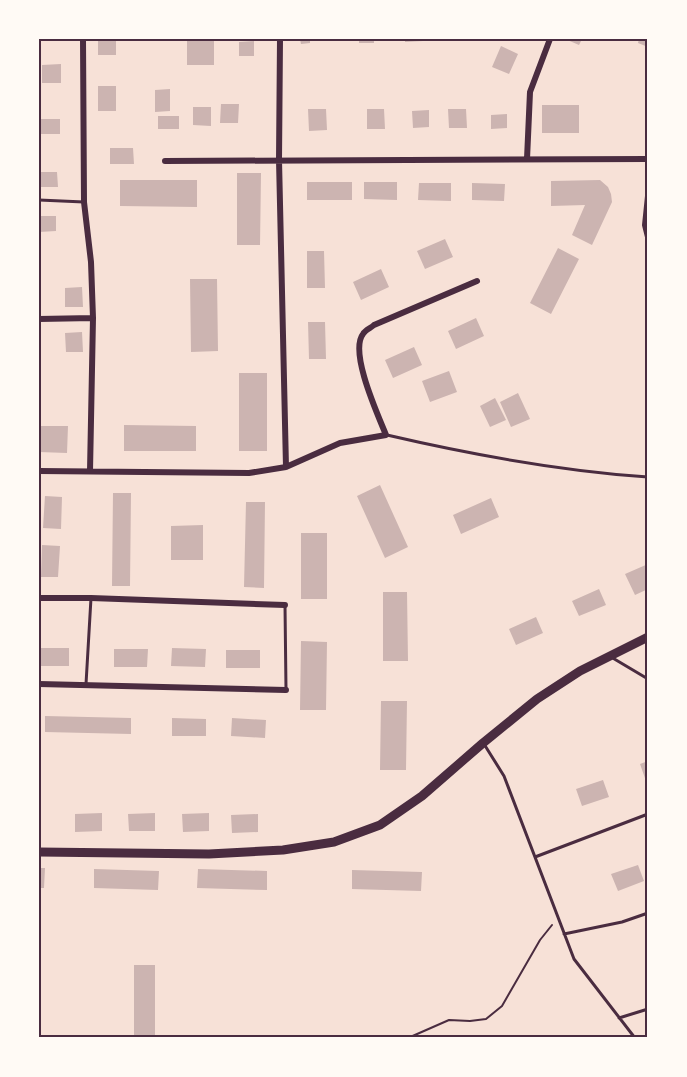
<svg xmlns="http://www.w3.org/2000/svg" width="687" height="1077" viewBox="0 0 687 1077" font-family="'Nunito Sans',sans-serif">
<rect width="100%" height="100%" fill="#f7e1d7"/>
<!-- building -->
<path fill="#ccb4b1" d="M98 39H116V55H98Z
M300 39H310V43L301 44Z
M359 39H374V43H359Z
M405 39H423V41L405 42Z
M565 39H582L579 45Z
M639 39H648V47L638 43Z
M187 41H214V65H187Z
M254 41V56H239V42Z
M501 46 518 54 509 74 492 67Z
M61 64V83H42V65Z
M98 86H116V111H98Z
M170 89V111L155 112V90Z
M221 104H239L238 123H220Z
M542 105H579V133H542Z
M193 107H211V126L193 125Z
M308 109H326L327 130 309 131Z
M367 109H384L385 129H367Z
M448 109H466L467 128H449Z
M429 110V127L413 128 412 111Z
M507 114V128L491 129V115Z
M158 116H179V129H158Z
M40 119H60V134H41Z
M110 148H133L134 164H110Z
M40 172H57L58 187H40Z
M237 173H261L260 245H237Z
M120 180H197V207L120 206Z
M600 180 608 187 611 194 612 202 592 245 572 235 585 205 551 206V181Z
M307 182H352V200H307Z
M364 182H397V200L364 199Z
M419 183H451V201L418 200Z
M472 183 505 184 504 201 472 200Z
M39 216H56V231L39 232Z
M445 239 453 257 425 269 417 251Z
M558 248 579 259 551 314 530 303Z
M307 251H324L325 288H307Z
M381 269 389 287 361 300 353 282Z
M190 279H217L218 351 191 352Z
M82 287 83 307H65V288Z
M476 318 484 336 456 349 448 331Z
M308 322H325L326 359H309Z
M82 332 83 352H66L65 333Z
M414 347 422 365 393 378 385 360Z
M449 371 457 392 430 402 422 381Z
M239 373H267V451H239Z
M518 393 530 419 511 427 500 402Z
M495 398 506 420 490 427 480 406Z
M124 425 196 426V451H124Z
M39 426H68L67 453 39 452Z
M380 485 408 547 385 558 357 496Z
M113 493H131L130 586H112Z
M45 496 62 497 61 529 43 528Z
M491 498 499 517 461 534 453 515Z
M246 502H265L264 588 244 587Z
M203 525V560H171V526Z
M301 533H327V599H301Z
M42 545 60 546 58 577H41Z
M648 564V589L635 595 625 574Z
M599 589 606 605 579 616 572 601Z
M383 592H407L408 661H383Z
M536 617 543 633 516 645 509 629Z
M301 641 327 642 326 710H300Z
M39 648H69V666H39Z
M172 648 206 649 205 667 171 666Z
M114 649H148L147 667H114Z
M226 650H260V668H226Z
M381 701H407L406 770H380Z
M45 716 131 718V734L45 732Z
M172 718 206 719V736H172Z
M232 718 266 720 265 738 231 736Z
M648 761V780L646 781 640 764Z
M603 780 609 797 582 806 576 789Z
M102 813V831L75 832V814Z
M155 813V831H129L128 814Z
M209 813V831L183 832 182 814Z
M258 814V832L232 833 231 815Z
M638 865 644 881 618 891 611 874Z
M39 868H45L44 888H39Z
M94 869 159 871 158 890 94 888Z
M198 869 267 871V890L197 888Z
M352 870 422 872 421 891 352 889Z
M134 965H155V1038H134Z"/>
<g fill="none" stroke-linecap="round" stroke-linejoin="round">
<!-- path -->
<path stroke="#4a2c40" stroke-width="2" d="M408 1038 449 1020 470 1021 486 1019 502 1006 540 940 552 925"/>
<!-- service -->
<path stroke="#4a2c40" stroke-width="3" d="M39 200 84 202
M387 435C473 455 560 471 648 477
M285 605 286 690
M611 657 648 679
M86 684 91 598
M484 744 504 776 574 959 635 1038
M535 857 648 814
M564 934 622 922 648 913
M619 1018 648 1009"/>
<!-- minor -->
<path stroke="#4a2c40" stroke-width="6" d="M83 39 84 202 91 262 93 318 90 471
M280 39 279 160 286 467
M527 159 530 92 550 39
M165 161 648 159
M648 196 645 225 648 237
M39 319 93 318
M39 471 249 473 286 467 340 443 386 435C378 415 349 352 363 334 365 330 371 328 374 325L477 281
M39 598H91L285 605
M39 684 286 690"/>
<!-- primary -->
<path stroke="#4a2c40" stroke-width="9" d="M39 852 209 854 283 850 334 842 380 825 422 796 483 743 537 699 580 671 648 637"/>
</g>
<!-- border -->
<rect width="687" height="1077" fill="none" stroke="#fffaf5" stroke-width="81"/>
<rect x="40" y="40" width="606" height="996" fill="none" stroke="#4a2c40" stroke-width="2"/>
</svg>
